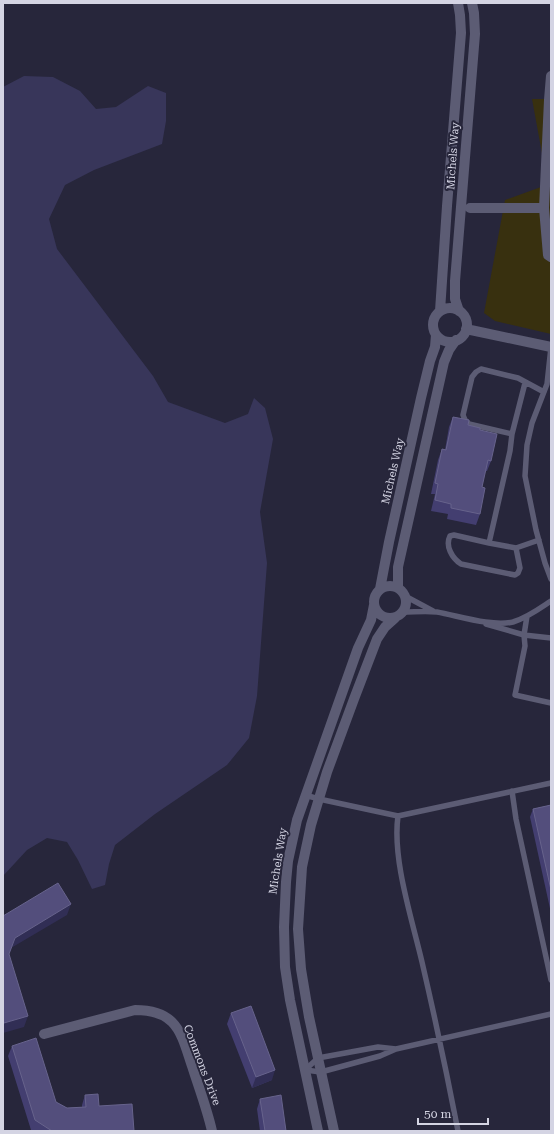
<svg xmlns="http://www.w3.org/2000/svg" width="554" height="1134" viewBox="0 0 554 1134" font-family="'Roboto Serif',serif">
<rect width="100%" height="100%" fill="#27263b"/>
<!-- green -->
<path fill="#38365a" d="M24 76 53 77 80 91 96 109 116 107 148 86 166 93V121L162 144 94 170 65 185 49 219 57 249 153 376 168 402 225 423 248 414 254 398 265 408 273 439 260 512 267 563 257 696 249 738 227 765 155 814 115 845 109 864 105 885 92 889 78 860 67 842 47 838 27 850 3 876V87Z"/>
<!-- sand -->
<path fill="#38300f" d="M532 99H551V334L495 321 484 313 505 200 541 187 546 175Z"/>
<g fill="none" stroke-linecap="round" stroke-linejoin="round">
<!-- lane -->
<path stroke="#5c5c74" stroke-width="5.5" d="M551 347 547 384 532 423 527 445 525 476 536 530 545 563 551 579
M525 383 512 434 469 424 465 420 463 415 472 377 476 372 481 369 518 378 544 392
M512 434 510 451 489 543 516 548 539 540
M489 543 454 535 450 536C445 546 452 558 461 564L515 575 518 573 520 568 516 548
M405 596 433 611
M403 612C414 612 426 611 437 612 459 616 492 627 513 622 527 618 539 609 551 601
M527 616 524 635 525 646 515 695 551 703
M486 624 524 635 551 638
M512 791 516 819 551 980
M305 795 319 799 398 816 551 783
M398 816C392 859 412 919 422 962 435 1018 447 1074 458 1131
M305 1070 321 1072 380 1056 396 1049 551 1014
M305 1070 318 1058 378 1047 396 1049"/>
<!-- street -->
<path stroke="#5c5c74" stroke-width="10" d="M551 76 549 100 544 208 548 255 551 257
M470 208H544
M433 325a17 17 0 1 1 34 0a17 17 0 1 1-34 0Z
M440 311 447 206 461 33 460 15 458 3
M459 311 455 299V281L475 34 474 13 472 3
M466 329 551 347
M374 602a16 16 0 1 1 32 0a16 16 0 1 1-32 0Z
M398 588V567L444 362 449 350 456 340
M380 589 389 542 421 398 430 361 435 347 436 335
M44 1034 135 1010C148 1010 162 1012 172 1022 183 1033 187 1052 192 1066 199 1088 207 1109 212 1131
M318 1131 290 1000 285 967 284 927 286 882 288 861 297 820 358 648 371 620 374 605
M334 1131 309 1017 301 969 298 929 302 867 311 825 327 772 354 699 377 639 385 627 395 618"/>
</g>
<!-- wall -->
<path fill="#433e70" d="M453 417 480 430 491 461 487 471H485L482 487 480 514 476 525 447 519 448 514 431 511 435 494H431L438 460 442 449 445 450 449 427Z
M551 805V913L530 817 533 809Z
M231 1013 272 1080 252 1088 227 1024Z
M12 1046 56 1102 67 1108 82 1107V1105L85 1095 99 1106 134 1131H32L31 1130 8 1056Z
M260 1099 286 1131H260L257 1109Z"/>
<!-- shaded-wall -->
<path fill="#312e55" d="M71 904 67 915 11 948 15 938Z
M28 1016 24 1027 3 1033V1027L4 1023Z
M275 1070 272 1080 252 1088 256 1077Z"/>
<!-- building -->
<path fill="#534e7c" stroke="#67638c" d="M453 417 469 420 468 425 480 428V430L497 434 491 461 488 460 482 487 485 488 480 514 451 508V504L435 500 438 484 435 483 442 449 446 450Z
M551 805V890L533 809Z
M58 883 71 904 15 938 9 954 28 1016 4 1023 3 1019V916Z
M251 1006 275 1070 256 1077 231 1013Z
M36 1038 56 1102 67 1108 86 1107 85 1095 98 1094 99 1106 132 1104 134 1131H52L35 1120 12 1046Z
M281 1095 286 1131H265L260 1099Z"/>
<g text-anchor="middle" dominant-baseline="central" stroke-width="4" stroke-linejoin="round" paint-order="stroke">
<!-- street labels -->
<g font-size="11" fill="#d4d4e3" stroke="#27263b">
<text transform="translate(453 156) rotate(-86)">Michels Way</text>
<text transform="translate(393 471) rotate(-77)">Michels Way</text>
<text transform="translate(278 861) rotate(-81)">Michels Way</text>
<text transform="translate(202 1065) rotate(69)">Commons Drive</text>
</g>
</g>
<!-- border -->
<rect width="554" height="1134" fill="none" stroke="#d4d4e3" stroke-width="8"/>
<!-- scale -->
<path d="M418 1118v6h70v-6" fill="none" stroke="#d4d4e3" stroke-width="2"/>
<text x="424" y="1118" font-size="12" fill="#d4d4e3" stroke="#27263b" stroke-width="3" paint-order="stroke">50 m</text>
</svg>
